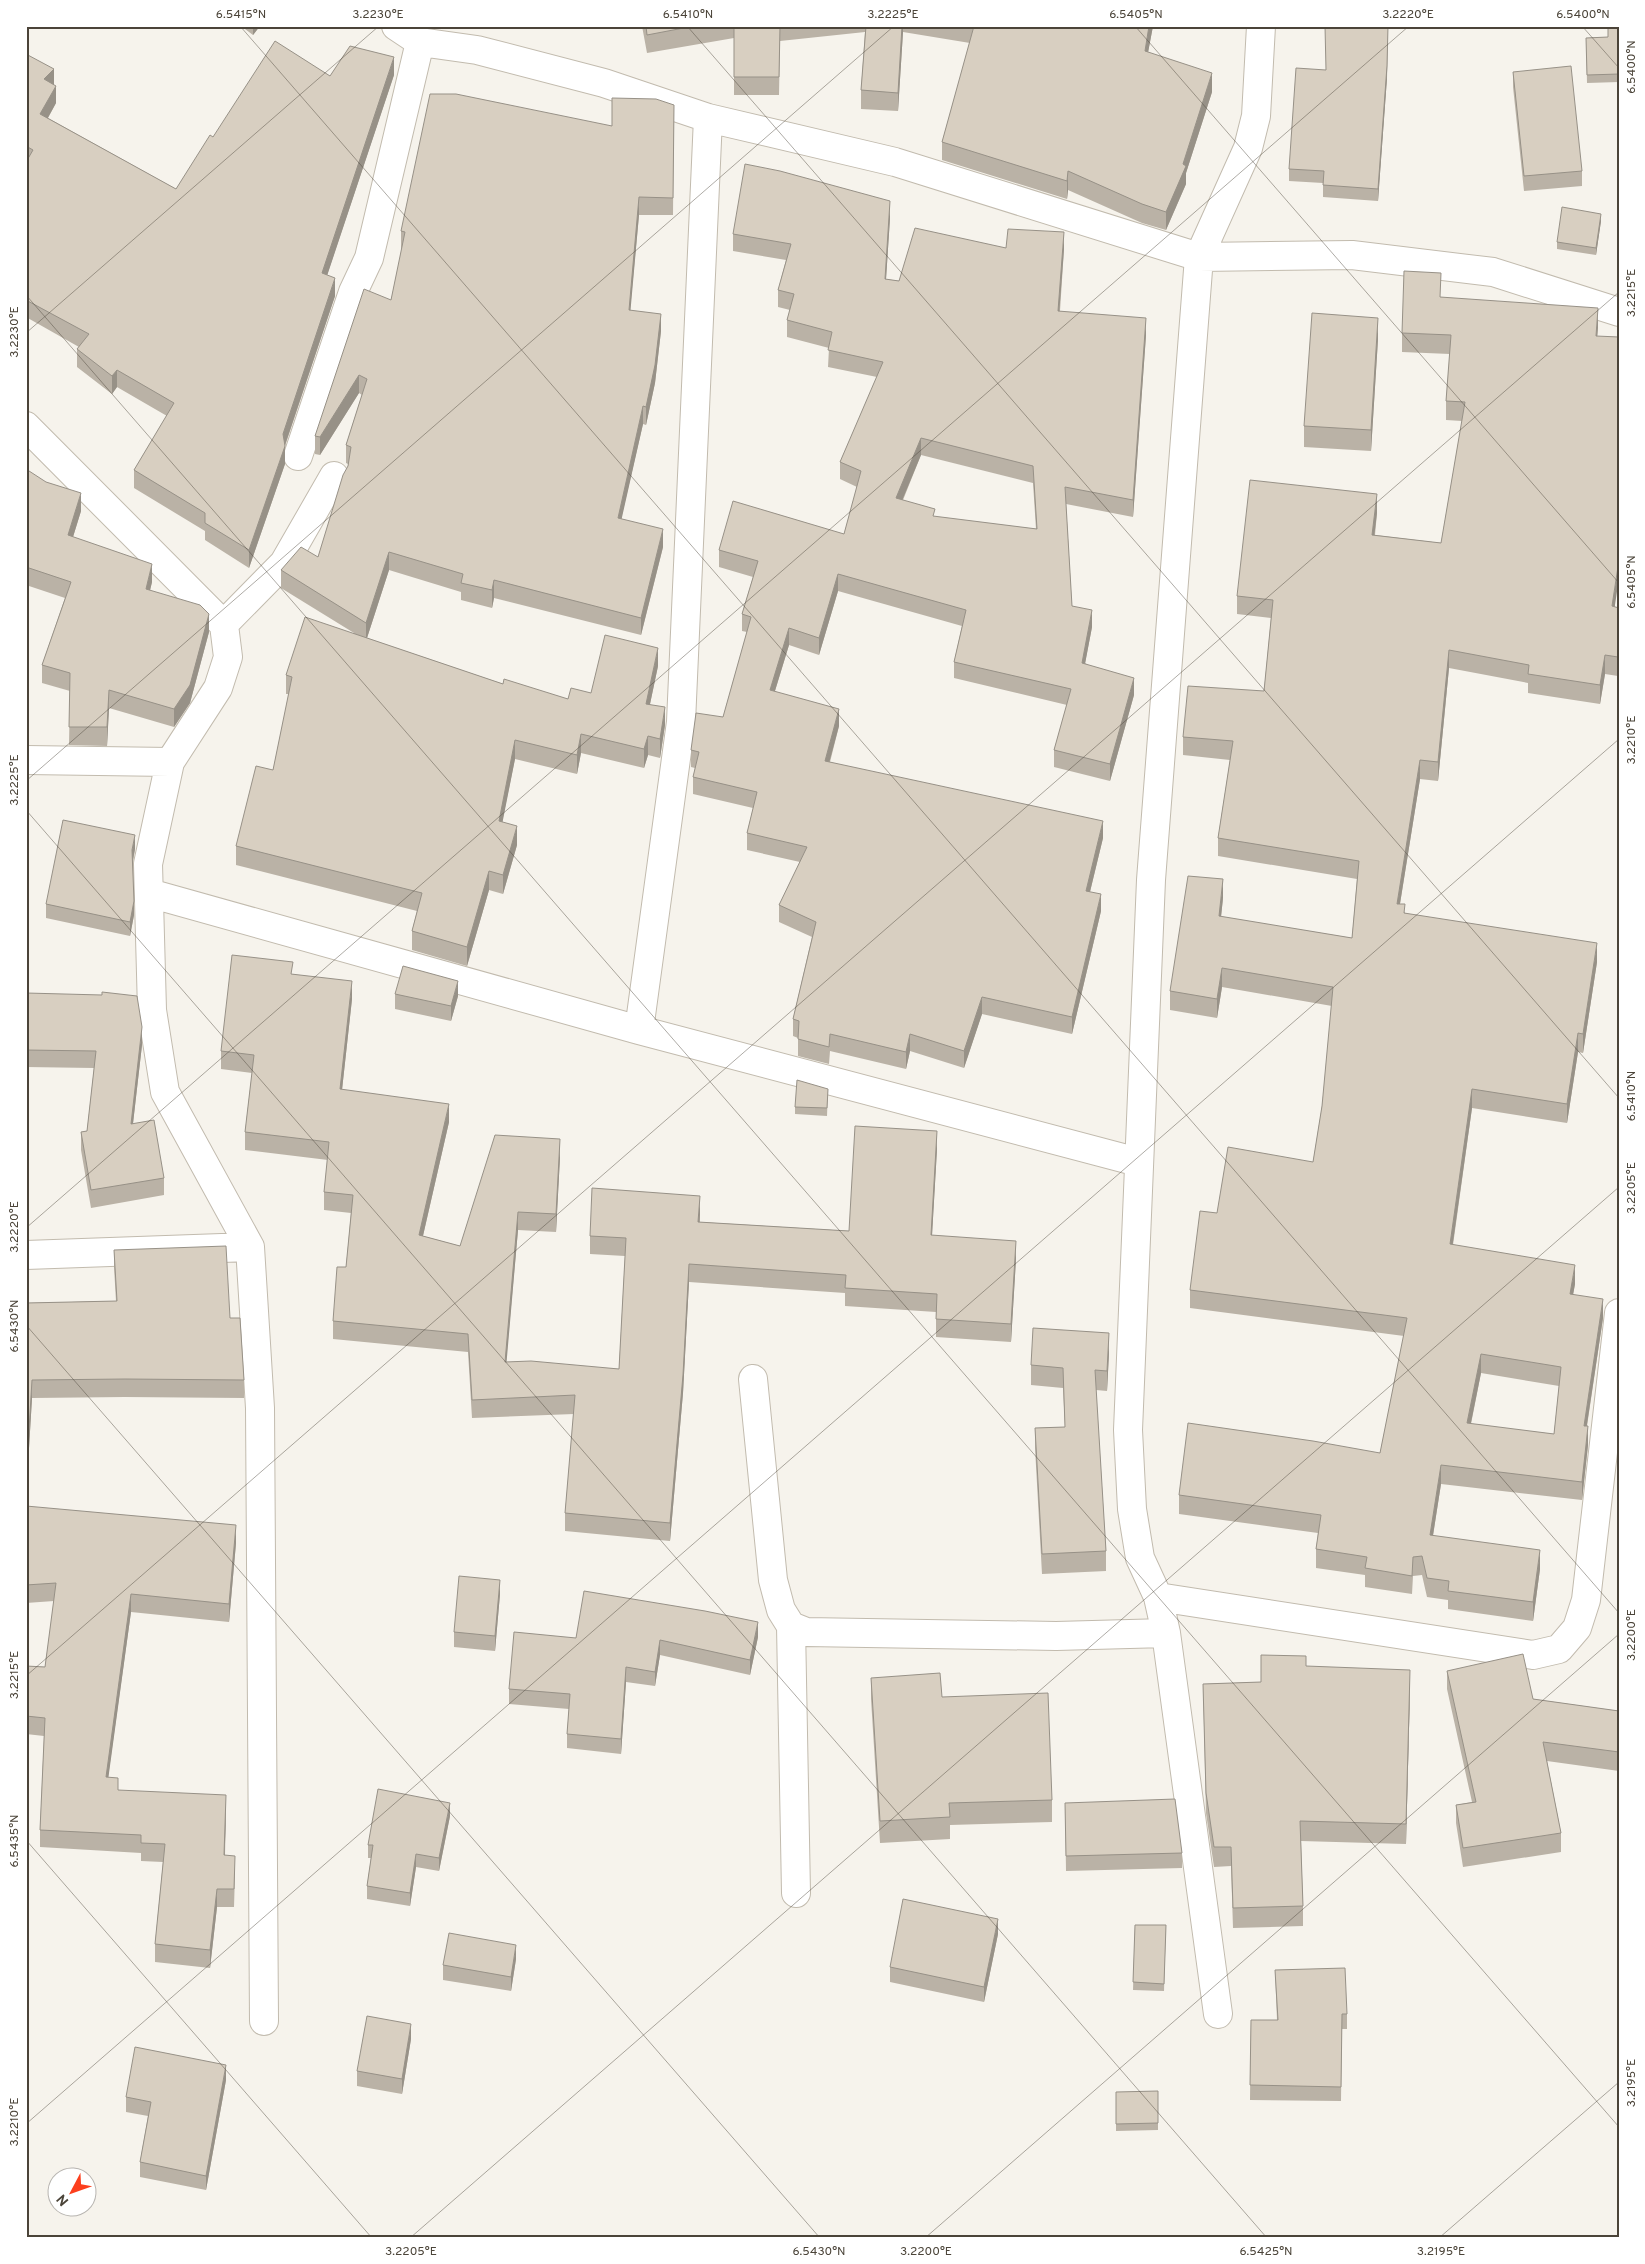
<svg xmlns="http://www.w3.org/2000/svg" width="1645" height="2264" viewBox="0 0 1645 2264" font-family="Overpass,sans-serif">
<rect width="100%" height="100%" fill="#f6f3ec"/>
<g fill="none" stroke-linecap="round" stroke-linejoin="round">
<defs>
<path id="minor" d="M396 26 420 42 477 50 604 83 708 118 895 162 1199 257 1352 255 1493 272 1619 312
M26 426 224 625 228 657 218 688 170 762 148 864 152 1010 165 1092 250 1247 260 1408 264 2021
M298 456 353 292 369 258 420 42
M223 625 284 563 334 476
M26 760 170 762
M149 893 639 1030 1138 1162
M639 1030 681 722 708 118
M26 1255 250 1247
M753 1379 773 1580 781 1610 791 1626 806 1632 1056 1636 1166 1633
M1158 1597 1533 1655 1559 1649 1577 1628 1586 1600 1619 1313
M791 1626 796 1893
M1218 2014 1166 1633 1158 1597 1140 1558 1132 1509 1128 1430 1151 880 1199 257 1248 148 1256 116 1261 26"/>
</defs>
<!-- minor casing -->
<use href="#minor" stroke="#c2bbae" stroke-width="30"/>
<!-- minor -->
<use href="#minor" stroke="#fff" stroke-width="28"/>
</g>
<!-- wall -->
<path fill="#bab2a6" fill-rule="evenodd" d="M241 26H260L253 35Z
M642 26H1153L1148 52 1212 92 1186 173V184L1166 230 1142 223 1068 190 1067 199 942 160V142L970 43 903 32 898 111 861 109V90L865 32 780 41 779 95H734V38L647 53Z
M1619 26V82L1587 83 1586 38 1608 37Z
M26 54 54 85 56 103 48 118 176 189 213 137 330 76 394 75 327 275 335 296 285 446V464L249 568 205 540V531L134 488V470L167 416 117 387 112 394 77 367V349L79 347 26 317Z
M1513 72 1582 171V186L1524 191 1513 87Z
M1387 78 1378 201 1323 197V183L1289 181V169Z
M674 105 673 215H639L630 310 661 331 655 383 646 425 643 424 621 519 663 547 641 635 494 598 492 608 461 600V592L389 570 367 638 503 684 568 699 591 693 658 666 650 704 665 725 660 758 648 755 644 768 581 753 577 774 515 759 502 822 517 845 503 894 489 890 467 966 412 950V931L417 911 236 865V846L273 770 289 694H286V675L354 633 281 588V570L318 557 348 466V464L346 463V445L362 395 359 393 320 455 315 454V436L391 300 402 249H401V231L612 126Z
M890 218 886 279 899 281 1006 248 1064 249 1060 311 1146 335 1133 517 1066 504 1072 606 1092 627 1085 663 1134 695 1110 781 1054 767V750L1067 705 954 678V662L962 626 838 591 819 655 789 645 775 691 839 726 830 762 1103 838 1090 892 1101 911 1072 1034 982 1014 964 1068 910 1051 906 1069 830 1051 829 1064 798 1056V1038L793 1036V1019L812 937 779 922V905L800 862 747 850V833L753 808 693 794V777L695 768 691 767V750L723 717 747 632 742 631V614L753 577 719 567V550L844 534 857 487 840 479V462L877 377 828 367 829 348 787 337V320L790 310 778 307V290L786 260 733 251V234ZM921 455 1033 483 1036 529 935 517 903 500Z
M1601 221 1596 255 1557 249V242Z
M1440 297 1598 327 1597 336 1615 607 1619 608 1618 676 1605 674 1600 704 1528 693V683L1449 668 1438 781 1420 779 1400 904 1405 913 1597 962 1583 1053 1578 1052 1567 1123 1472 1108 1453 1245 1575 1284 1573 1294 1603 1318 1587 1426 1588 1445 1582 1500 1441 1484 1433 1536 1540 1569 1533 1621 1448 1609V1600L1427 1597 1422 1575 1413 1576 1412 1594 1365 1587V1575L1316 1568V1549L1318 1533 1179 1514V1495L1380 1453 1404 1336 1190 1308V1290L1217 1213 1313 1162 1322 1106 1332 1006 1222 987 1217 1018 1170 1010V991L1223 898 1221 917 1352 938 1357 879 1218 856V838L1230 760 1183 755V737L1264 691 1271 618 1237 614V596L1377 513 1375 535 1441 543 1462 421 1446 420V401L1450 354 1402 352V333ZM1481 1373 1559 1386 1554 1434 1471 1424Z
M1378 339 1371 451 1304 447V426Z
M26 469 81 511 73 537 152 582 150 590 209 632 190 703 174 727 109 708 107 746 69 745 70 691 42 683V665L65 598 26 585Z
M135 849 133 863 134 915 130 936 46 918V904Z
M293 974 352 999 342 1090 449 1122 423 1236 460 1246 560 1157 556 1232 518 1230 506 1362 619 1369 625 1256 590 1254V1236L700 1214V1222L849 1231 937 1149 932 1235 1016 1259 1011 1342 936 1337V1312L845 1306V1293L689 1282 683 1393 670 1541 565 1531V1513L574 1414 472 1418 468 1352 333 1339V1321L346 1267 351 1213 324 1210V1192L328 1160 245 1150V1132L252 1073 221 1069V1051Z
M26 993 142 1045 133 1123 164 1178V1195L91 1208 81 1150V1132L87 1131 94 1068 26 1067Z
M395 994 458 996 451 1021 395 1009Z
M828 1089 827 1116 795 1114V1107Z
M114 1250 230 1318 244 1380V1398L125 1397 32 1398 26 1498V1303L116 1301 114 1267Z
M1109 1353 1107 1391 1096 1390 1106 1551V1571L1042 1574 1035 1448V1428L1065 1427 1063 1388 1031 1385V1365Z
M26 1506 236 1543 229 1622 131 1612 108 1777 118 1790 226 1813 225 1855 235 1874 234 1907H217L210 1968 155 1962V1944L163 1862 141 1861V1853L40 1847V1830L44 1736 26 1734V1666L45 1667 54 1601 26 1603Z
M500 1594 495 1651 454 1647V1632Z
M758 1637 750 1675 660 1655 655 1686 626 1682 621 1754 567 1748V1734L569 1709 509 1704V1689L576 1638Z
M1306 1666 1410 1690 1406 1844 1301 1841 1303 1906V1926L1233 1928 1231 1866 1214 1867 1206 1813 1203 1684 1261 1682Z
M1447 1671 1533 1699 1619 1711V1771L1547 1761 1561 1833V1852L1463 1867 1456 1823V1805L1472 1802 1447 1689Z
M871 1678 942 1697 1052 1800V1822L950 1825V1839L880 1843 871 1699Z
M1065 1803 1182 1853V1868L1066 1871Z
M450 1816 439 1871 416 1867 410 1906 367 1899V1886L371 1858H368V1845Z
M1135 1925H1166L1164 1991 1133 1990Z
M998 1934 984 2002 890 1982V1967Z
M516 1959 511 1991 443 1980V1965Z
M1275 1970 1347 2014V2029H1342L1341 2101 1250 2100 1251 2020H1277Z
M411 2039 402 2094 357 2086V2071Z
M226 2080 206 2190 140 2177V2162L148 2116 126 2112V2097Z
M1116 2092 1158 2123V2130L1116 2131Z"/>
<!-- shaded-wall -->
<path fill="#979187" d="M253 26H260L253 35Z
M902 26H903V32L898 111V93Z
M1149 26H1153L1145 69V51Z
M1388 26 1387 78 1378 201V189Z
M394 57V75L322 291V273Z
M54 69V87L44 79Z
M1212 73V92L1186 173V184L1166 230V212L1183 164Z
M56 86V103L40 132V114Z
M1068 171V190L1067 199V181Z
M639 197V215L629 327V310Z
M890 201V218L885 295V279Z
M1601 214V221L1596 255V248Z
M1064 232V249L1058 328V311Z
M335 278V296L283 451V434Z
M1598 308V327L1596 355V336Z
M661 314V331L655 383 646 425V407Z
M1146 318V335L1133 517V500Z
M1378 318V339L1371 451V430Z
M117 370V387L112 394V376Z
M359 375V393L320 455V437Z
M643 406V424L618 535V518Z
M921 438V455L896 515V498Z
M285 446V464L249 568V550Z
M81 493V511L68 553V535Z
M1377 494V513L1372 554V535Z
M663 529V547L641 635V618Z
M389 552V570L366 641V623Z
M1619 560V578L1612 625V606Z
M152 564V582L146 607V589Z
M838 574V591L819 655V638Z
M494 580V598L492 608V590Z
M1092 610V627L1082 680V663Z
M209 614V632L190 703 174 727V709Z
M789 628V645L770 707V690Z
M658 648V666L646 723V704Z
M1449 650V668L1438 781V762Z
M1619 654V672L1618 676V657Z
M1605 655V674L1600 704V685Z
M1134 678V695L1110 781V764Z
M109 690V708L107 746V727Z
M665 707V725L660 758V739Z
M839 709V726L825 778V761Z
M581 734V753L577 774V755Z
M648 736V755L644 768V749Z
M515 740V759L499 840V821Z
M1420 760V779L1397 922V904Z
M1103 821V838L1086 908V891Z
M517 826V845L503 894V875Z
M135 835V849L132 864V850Z
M489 871V890L467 966V947Z
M1223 879V898L1219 935V916Z
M1101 894V911L1072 1034V1017Z
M134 901V915L130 936V922Z
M1597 943V962L1583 1053V1034Z
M1222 968V987L1217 1018V999Z
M352 981V999L340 1108V1089Z
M458 981V996L451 1021V1006Z
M982 997V1014L964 1068V1051Z
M142 1027V1045L131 1141V1124Z
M1578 1033V1052L1567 1123V1104Z
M910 1034V1051L906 1069V1052Z
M1472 1089V1108L1450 1263V1244Z
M449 1104V1122L419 1253V1235Z
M937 1131V1149L931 1253V1235Z
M560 1139V1157L556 1232V1214Z
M700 1196V1214L698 1240V1222Z
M518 1212V1230L505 1380V1362Z
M1016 1241V1259L1011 1342V1324Z
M689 1264V1282L683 1393 670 1541V1523Z
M1575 1265V1284L1570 1312V1294Z
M1603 1299V1318L1584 1444V1426Z
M1109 1333V1353L1107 1391V1371Z
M1481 1354V1373L1467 1442V1423Z
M32 1380V1398L26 1498V1480Z
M1588 1426V1445L1582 1500V1482Z
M1441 1465V1484L1430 1554V1535Z
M236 1525V1543L229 1622V1604Z
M1540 1550V1569L1533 1621V1602Z
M500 1580V1594L495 1651V1636Z
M131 1594V1612L106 1795V1777Z
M758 1622V1637L750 1675V1660Z
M660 1640V1655L655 1686V1672Z
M626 1667V1682L621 1754V1739Z
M1410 1670V1690L1406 1844V1824Z
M226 1795V1813L224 1873V1855Z
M450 1803V1816L439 1871V1858Z
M416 1854V1867L410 1906V1893Z
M217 1889V1907L210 1968V1950Z
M998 1919V1934L984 2002V1987Z
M516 1945V1959L511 1991V1977Z
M411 2024V2039L402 2094V2079Z
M226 2065V2080L206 2190V2176Z"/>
<!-- building -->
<path fill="#d8cfc1" stroke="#979187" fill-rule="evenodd" d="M646 26H694L647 35Z
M734 26H780L779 77H734Z
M866 26H902L898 93 861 90Z
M974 26H1149L1145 51 1212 73 1183 164 1186 166 1166 212 1142 204 1068 171 1067 181 942 142Z
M1325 26H1388L1387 66 1378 189 1323 185 1324 171 1289 169 1296 68 1326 70Z
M1608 26H1619V74L1587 75 1586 38 1608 37Z
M275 41 330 76 350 46 394 57 322 273 335 278 283 434 285 446 249 550 205 523V513L134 470 174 403 117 370 112 376 77 349 89 334 26 300V162L33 150 26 146V54L54 69 44 79 56 86 40 114 176 189 210 135 213 137Z
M1571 66 1582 171 1524 176 1513 72Z
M430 94H456L612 126V98L656 99 674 105 673 198 639 197 629 310 661 314 655 365 646 407 643 406 618 518 663 529 641 618 494 580 492 590 461 583 463 574 389 552 366 623 281 570 301 547 318 557 343 475 348 466 351 447 346 445 367 379 359 375 320 437 315 436 364 289 391 300 405 232 401 231Z
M745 164 780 171 890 201 885 279 899 281 915 228 1006 248 1008 229 1064 232 1058 311 1146 318 1133 500 1065 487 1072 606 1092 610 1082 663 1134 678 1110 764 1054 750 1071 689 954 662 966 610 838 574 819 638 789 628 770 690 839 709 825 761 1103 821 1086 891 1101 894 1072 1017 982 997 964 1051 910 1034 906 1052 830 1034 829 1047 798 1039 799 1021 793 1019 816 922 779 905 807 847 747 833 757 792 693 777 699 752 691 750 696 713 723 717 751 617 742 614 758 561 719 550 733 501 844 534 861 471 840 462 883 362 828 350 832 332 787 320 794 294 778 290 791 244 733 234ZM921 438 1033 466 1037 529 933 516 935 509 896 498Z
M1562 207 1601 214 1596 248 1557 242Z
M1404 271 1441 273 1440 297 1598 308 1596 336 1619 337V560L1612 606 1619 608 1618 657 1605 655 1600 685 1528 674 1529 665 1449 650 1438 762 1420 760 1397 904H1405L1404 913 1597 943 1583 1034 1578 1033 1567 1104 1472 1089 1450 1244 1575 1265 1570 1294 1603 1299 1584 1426H1588L1582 1482 1441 1465 1430 1535 1540 1550 1533 1602 1448 1591 1449 1581 1427 1578 1422 1556 1413 1557 1412 1576 1365 1568 1367 1557 1316 1549 1321 1515 1179 1495 1188 1423 1313 1441 1380 1453 1407 1318 1190 1290 1200 1211 1217 1213 1228 1147 1313 1162 1322 1106 1333 987 1222 968 1217 999 1170 991 1188 876 1223 879 1219 916 1352 938 1359 861 1218 838 1233 741 1183 737 1188 686 1264 691 1273 600 1237 596 1250 480 1377 494 1372 535 1441 543 1465 402 1446 401 1451 335 1402 333ZM1481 1354 1561 1367 1554 1434 1467 1423Z
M1312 313 1378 318 1371 430 1304 426Z
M26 469 46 482 81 493 68 535 152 564 146 589 200 605 209 614 190 685 174 709 109 690 107 727H69L70 673 42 665 71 582 26 567Z
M305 617 503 684 504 679 568 699 571 688 591 693 605 635 658 648 646 704 665 707 660 739 648 736 644 749 581 734 577 755 515 740 499 821 517 826 503 875 489 871 467 947 412 931 422 893 236 846 256 766 273 770 292 677 286 675Z
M63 820 135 835 132 850 134 901 130 922 46 904Z
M232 955 293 962 291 974 352 981 340 1089 449 1104 419 1235 460 1246 495 1135 560 1139 556 1214 518 1212 505 1362 531 1361 619 1369 626 1238 590 1236 592 1188 700 1196 698 1222 849 1231 855 1126 937 1131 931 1235 1016 1241 1011 1324 936 1319 937 1294 845 1288 846 1275 689 1264 683 1375 670 1523 565 1513 575 1395 472 1400 468 1334 333 1321 337 1267H346L353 1195 324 1192 329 1142 245 1132 254 1055 221 1051Z
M403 966 458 981 451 1006 395 994Z
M102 992 137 996 142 1027 131 1124 154 1120 164 1178 91 1190 81 1132 87 1131 96 1051 26 1050V993L102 995Z
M797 1080 828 1089 827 1108 795 1107Z
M226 1246 230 1318H240L244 1380 125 1379 32 1380 26 1480V1303L117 1301 114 1250Z
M1033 1328 1109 1333 1107 1371 1095 1370 1106 1551 1042 1554 1035 1428 1065 1427 1063 1368 1031 1365Z
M26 1506 236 1525 229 1604 131 1594 106 1777 118 1778V1790L226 1795 224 1855 235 1856 234 1889H217L210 1950 155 1944 165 1844 141 1843V1835L40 1830 45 1718 26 1716V1666L45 1667 56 1583 26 1585Z
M459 1576 500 1580 495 1636 454 1632Z
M584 1591 705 1611 758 1622 750 1660 660 1640 655 1672 626 1667 621 1739 567 1734 570 1694 509 1689 514 1632 576 1638Z
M1523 1654 1533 1699 1619 1711V1752L1543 1742 1561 1833 1463 1848 1456 1805 1476 1802 1447 1671Z
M1261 1655 1306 1656V1666L1410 1670 1406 1824 1300 1821 1303 1906 1233 1908 1231 1847H1214L1206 1793 1203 1684 1261 1682Z
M940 1673 942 1697 1048 1693 1052 1800 949 1803 950 1817 880 1821 871 1678Z
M378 1789 450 1803 439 1858 416 1854 410 1893 367 1886 373 1845H368Z
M1175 1799 1182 1853 1066 1856 1065 1803Z
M903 1899 998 1919 984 1987 890 1967Z
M1135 1925H1166L1164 1984 1133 1982Z
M449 1933 516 1945 511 1977 443 1965Z
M1345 1968 1347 2014H1342L1341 2087 1250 2085 1251 2020H1278L1275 1970Z
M367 2016 411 2024 402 2079 357 2071Z
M135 2047 226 2065 206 2176 140 2162 151 2102 126 2097Z
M1158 2091V2123L1116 2124V2092Z"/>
<!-- ticks -->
<path fill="none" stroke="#4b4439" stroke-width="1" stroke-opacity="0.45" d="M240 26 1619 1613M687 26 1619 1098M1135 26 1619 583M1582 26 1619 68M26 295 1619 2127M26 333 379 26M26 781 894 26M26 810 1267 2238M26 1228 1409 26M26 1325 820 2238M26 1676 1619 292M26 1840 372 2238M26 2124 1619 739M410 2238 1619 1187M925 2238 1619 1634M1439 2238 1619 2082"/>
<!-- border -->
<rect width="1645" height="2264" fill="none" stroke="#ffffff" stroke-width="55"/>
<!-- north arrow -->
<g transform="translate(72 2192) rotate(229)"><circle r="24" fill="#ffffff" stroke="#b7b4b0"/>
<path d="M0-4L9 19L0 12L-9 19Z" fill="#fc3f1d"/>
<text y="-8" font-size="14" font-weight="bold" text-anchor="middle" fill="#4b4439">N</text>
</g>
<rect x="28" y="28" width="1590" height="2208" fill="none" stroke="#4b4439" stroke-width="2"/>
<g font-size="12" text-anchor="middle" fill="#4b4439">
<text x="241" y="18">6.5415°N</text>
<text x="378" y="18">3.2230°E</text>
<text x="688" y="18">6.5410°N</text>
<text x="893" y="18">3.2225°E</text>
<text x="1136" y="18">6.5405°N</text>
<text x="1408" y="18">3.2220°E</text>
<text x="1583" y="18">6.5400°N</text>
<text transform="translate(1631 67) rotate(-90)" y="4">6.5400°N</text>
<text transform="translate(1631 293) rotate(-90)" y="4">3.2215°E</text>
<text transform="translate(14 332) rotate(-90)" y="4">3.2230°E</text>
<text transform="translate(1631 582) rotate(-90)" y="4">6.5405°N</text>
<text transform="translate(1631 740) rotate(-90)" y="4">3.2210°E</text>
<text transform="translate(14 780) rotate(-90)" y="4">3.2225°E</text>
<text transform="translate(1631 1096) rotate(-90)" y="4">6.5410°N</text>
<text transform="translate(1631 1188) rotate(-90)" y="4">3.2205°E</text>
<text transform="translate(14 1227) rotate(-90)" y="4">3.2220°E</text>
<text transform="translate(14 1326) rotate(-90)" y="4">6.5430°N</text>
<text transform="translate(1631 1635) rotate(-90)" y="4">3.2200°E</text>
<text transform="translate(14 1675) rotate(-90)" y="4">3.2215°E</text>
<text transform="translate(14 1841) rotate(-90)" y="4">6.5435°N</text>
<text transform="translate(1631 2083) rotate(-90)" y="4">3.2195°E</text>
<text transform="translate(14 2122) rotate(-90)" y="4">3.2210°E</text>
<text x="411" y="2255">3.2205°E</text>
<text x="819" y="2255">6.5430°N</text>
<text x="926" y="2255">3.2200°E</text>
<text x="1266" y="2255">6.5425°N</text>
<text x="1441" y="2255">3.2195°E</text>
</g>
</svg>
